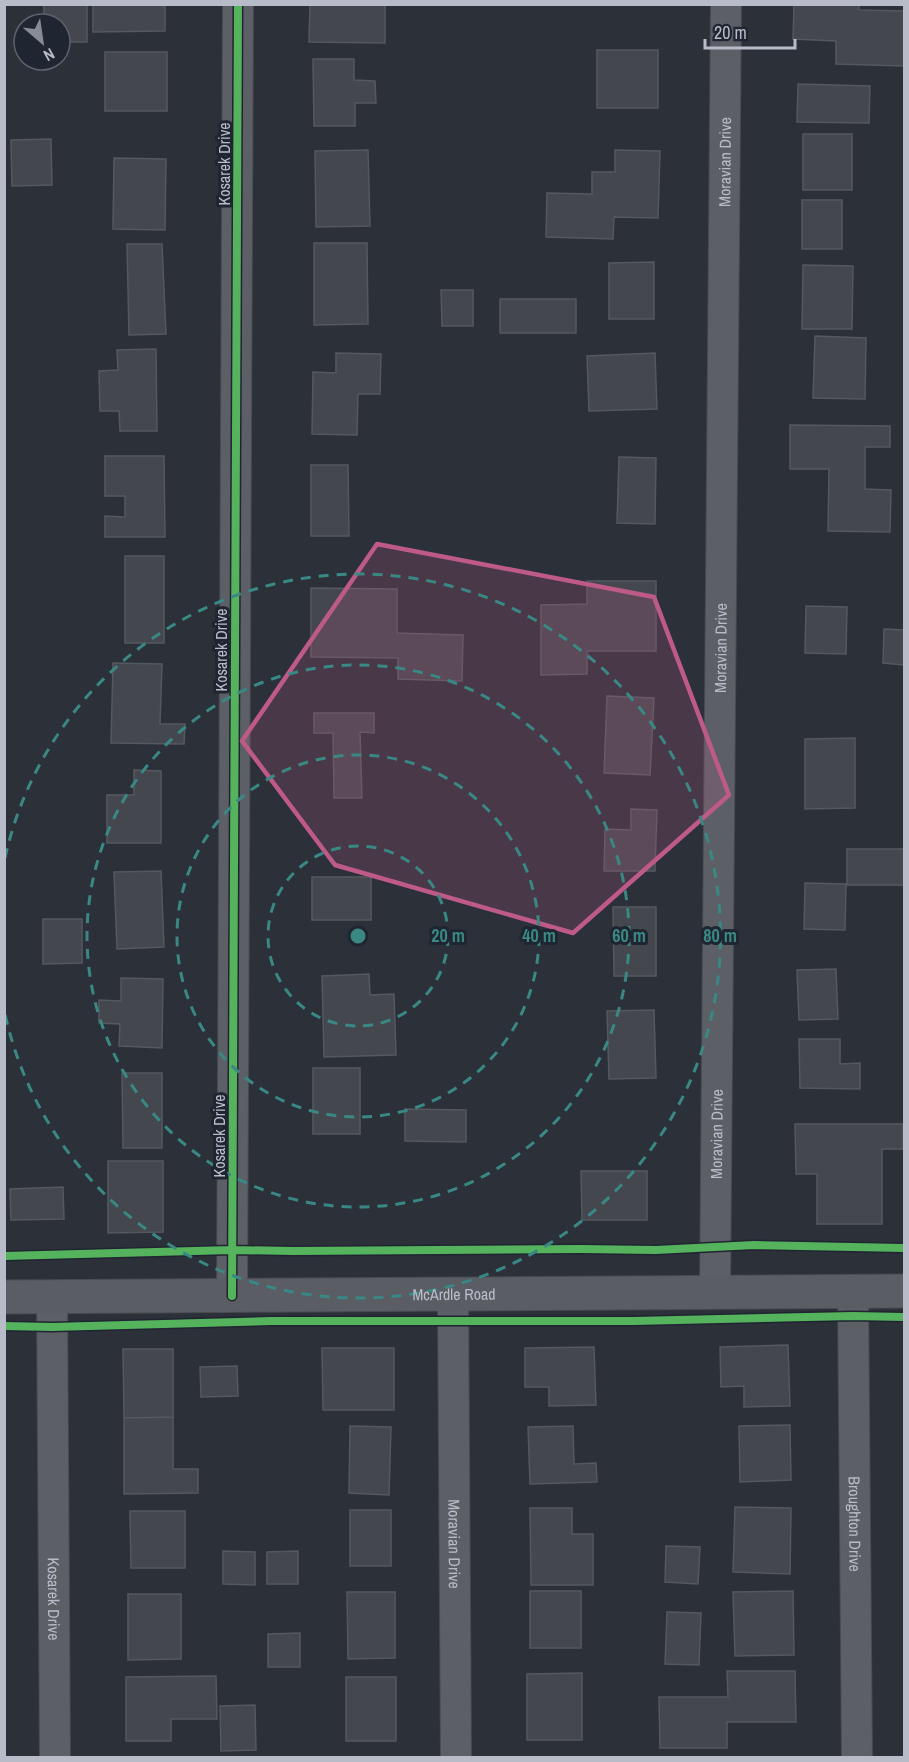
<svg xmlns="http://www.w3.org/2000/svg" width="909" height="1762" viewBox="0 0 909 1762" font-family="'Archivo Narrow',sans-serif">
<rect width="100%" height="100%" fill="#2c3038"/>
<!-- building -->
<path fill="#44474e" stroke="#54585f" stroke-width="1.5" d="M44 4H87V42H60V24H44Z
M93 4H165V31L93 32Z
M310 4H385V43L309 42Z
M794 4H859V10L904 11V66L836 64V41L793 39Z
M597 50H658V108H597Z
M105 52H167V111H105Z
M313 59H354V80L375 81 376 103H355V126H314Z
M798 84 870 86 869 123 797 122Z
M803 134H852V190H803Z
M51 139 52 185 12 186 11 140Z
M368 150 370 226 316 227 315 151Z
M615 150 660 151 658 218 614 217 613 239 546 237 547 193 592 194V172H615Z
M114 158 166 159 165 230 113 229Z
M802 200H842V249H802Z
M314 243H367L368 324 314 325Z
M127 244H162L166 334 129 335Z
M654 262V319H609V263Z
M803 265 853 266 852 329H802Z
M441 290H473V326H442Z
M500 299H576V333H500Z
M815 336 866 338 865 399 813 398Z
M156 349 157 431H120L119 411H100L99 371 118 370 117 350Z
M336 353 381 354 380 394H358L357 435 312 434 313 372 336 373Z
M655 353 657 409 589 411 587 356Z
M790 425 890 426V447H865V489L891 490 890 532 828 531 829 469H790Z
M105 456H164L165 537H105V516L125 517V496H105Z
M619 457 656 458 655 524 617 523Z
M311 465H348L349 536H311Z
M125 556H164V643H125Z
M587 581H656V651H587V674L541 675V605L587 604Z
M311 588 397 589V633L463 635 462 681 398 679V658L311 657Z
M806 606 847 607 846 654 805 653Z
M884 629 904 630V665L883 663Z
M113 663 162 664 160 724H185L184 744 111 743Z
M607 696 654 698 650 775 604 773Z
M314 713H374V733L360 732 362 798H334L333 733H314Z
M855 738V808L805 809V739Z
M134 770 161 771V843H107V795H134Z
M631 809 657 810 655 871H604L605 829 631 830Z
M847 849H904V885H847Z
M161 871 164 947 117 949 114 872Z
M312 877H371V920H312Z
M805 883 846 884 845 930 804 929Z
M613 907H656V976H614Z
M43 919H82V963L43 964Z
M836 969 838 1019 799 1020 797 970Z
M369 974 370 995 394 994 396 1055 324 1057 322 976Z
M121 978 163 979 162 1048 119 1046 120 1024 99 1023V1000L121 1001Z
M654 1010 656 1078 609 1079 607 1011Z
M799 1039H840V1064L860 1063V1089L800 1088Z
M313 1068H360V1134H313Z
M122 1073H162V1148H123Z
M405 1109 466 1110V1142L405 1141Z
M795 1124H903V1149H882V1224H817V1174H796Z
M108 1161H163V1232L108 1233Z
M581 1171H647V1220H582Z
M63 1187 64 1219 11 1220 10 1189Z
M788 1345 790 1406 744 1407V1386L721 1387 720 1347Z
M594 1347 596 1405 549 1406V1387H525V1348Z
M322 1348H394V1410H323Z
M123 1349H173V1417L124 1418Z
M237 1366 238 1396 201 1397 200 1367Z
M173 1417V1469H198V1493L124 1494V1418Z
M790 1425 791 1480 740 1482 739 1426Z
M350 1426 391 1427 389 1495 349 1493Z
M573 1426 574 1464 596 1463 597 1482 530 1484 528 1427Z
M735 1507 791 1508 790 1574 733 1572Z
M530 1508H572V1534H593V1585H531Z
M350 1510H391V1566H350Z
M130 1511H185V1568H131Z
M666 1546 700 1547 698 1584 665 1582Z
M223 1551 255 1552V1585L223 1584Z
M298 1551V1584H267V1552Z
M530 1591H581V1648H530Z
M793 1591 794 1655 735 1656 733 1592Z
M347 1592H395V1658L348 1659Z
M128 1594H181V1659L128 1660Z
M667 1612 701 1613 699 1665 665 1664Z
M300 1633V1667H268V1634Z
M727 1671H795L796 1722H727V1748H660L659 1697H728Z
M582 1673V1740H527V1674Z
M216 1676 217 1719H171V1741H126V1677Z
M346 1677H396V1741H346Z
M255 1705 256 1750 221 1751 220 1706Z"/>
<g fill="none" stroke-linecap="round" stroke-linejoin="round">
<defs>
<g id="street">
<path id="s1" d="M853 1292 857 1758"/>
<path id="s2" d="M715 1293 726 4"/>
<path id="s3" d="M453 1294 456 1758"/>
<path d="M232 1296 238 4"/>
<path id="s4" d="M52 1297 55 1758"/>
</g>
<g id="secondary">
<path id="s5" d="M4 1297 904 1291"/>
</g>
</defs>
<!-- street casing -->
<use href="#street" stroke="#484b51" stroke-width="32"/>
<!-- secondary casing -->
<use href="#secondary" stroke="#484b51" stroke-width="35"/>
<!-- street -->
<use href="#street" stroke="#5c5f66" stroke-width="30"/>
<!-- secondary -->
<use href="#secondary" stroke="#5a5d64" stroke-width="33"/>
<defs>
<path id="cycleway" d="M4 1256 232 1250 293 1251 580 1249 656 1250 754 1245 904 1248
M232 1296 238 4
M4 1326 52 1327 272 1321H634L853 1316 904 1317"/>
</defs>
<!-- cycleway casing -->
<use href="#cycleway" stroke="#202532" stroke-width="11"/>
<!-- cycleway -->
<use href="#cycleway" stroke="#56b35d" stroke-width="8"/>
</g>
<!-- marked area -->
<path fill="#be5a87" fill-opacity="0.2" stroke="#be5a87" stroke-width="4.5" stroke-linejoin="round" d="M377 544 654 597 729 795 573 933 335 865 242 741Z"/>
<!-- distance rings -->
<g fill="none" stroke="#398884" stroke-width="3" stroke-dasharray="10 8">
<circle cx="358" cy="936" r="90"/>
<circle cx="358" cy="936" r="181"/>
<circle cx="358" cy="936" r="271"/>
<path d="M5 858A362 362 0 1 1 5 1014"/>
</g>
<g text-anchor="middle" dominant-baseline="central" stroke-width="6" stroke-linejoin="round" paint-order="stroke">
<!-- street labels -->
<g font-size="16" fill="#b7bcc8" stroke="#202532">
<text stroke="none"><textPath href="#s2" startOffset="1131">Moravian Drive</textPath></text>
<text transform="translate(224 164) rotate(-90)">Kosarek Drive</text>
<text stroke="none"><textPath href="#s2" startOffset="645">Moravian Drive</textPath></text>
<text transform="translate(221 650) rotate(-90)">Kosarek Drive</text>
<text stroke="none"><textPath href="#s2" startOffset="159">Moravian Drive</textPath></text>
<text transform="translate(219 1136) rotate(-90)">Kosarek Drive</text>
<text stroke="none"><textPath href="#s5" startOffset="450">McArdle Road</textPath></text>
<text stroke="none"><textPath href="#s1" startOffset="232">Broughton Drive</textPath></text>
<text stroke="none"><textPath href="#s3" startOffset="250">Moravian Drive</textPath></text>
<text stroke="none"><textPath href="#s4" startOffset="302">Kosarek Drive</textPath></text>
</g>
</g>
<circle cx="358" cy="936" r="9" fill="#398884" stroke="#202532" stroke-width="3"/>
<g font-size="18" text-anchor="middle" font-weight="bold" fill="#398884" stroke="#202532" stroke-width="6" stroke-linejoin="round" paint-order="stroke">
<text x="448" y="942">20 m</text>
<text x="539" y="942">40 m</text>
<text x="629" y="942">60 m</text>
<text x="720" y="942">80 m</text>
</g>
<!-- border -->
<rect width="909" height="1762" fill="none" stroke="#b7bcc8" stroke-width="12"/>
<!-- north arrow -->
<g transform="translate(42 42) rotate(151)"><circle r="28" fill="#202532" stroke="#5c616e" stroke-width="1.5"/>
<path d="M0-4.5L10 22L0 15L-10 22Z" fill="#868b96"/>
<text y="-9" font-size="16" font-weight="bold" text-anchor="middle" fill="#b7bcc8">N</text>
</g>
<!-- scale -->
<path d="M705 39v9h90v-9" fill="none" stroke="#b7bcc8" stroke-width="3"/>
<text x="714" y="39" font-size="18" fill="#b7bcc8" stroke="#202532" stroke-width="4.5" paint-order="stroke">20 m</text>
</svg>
